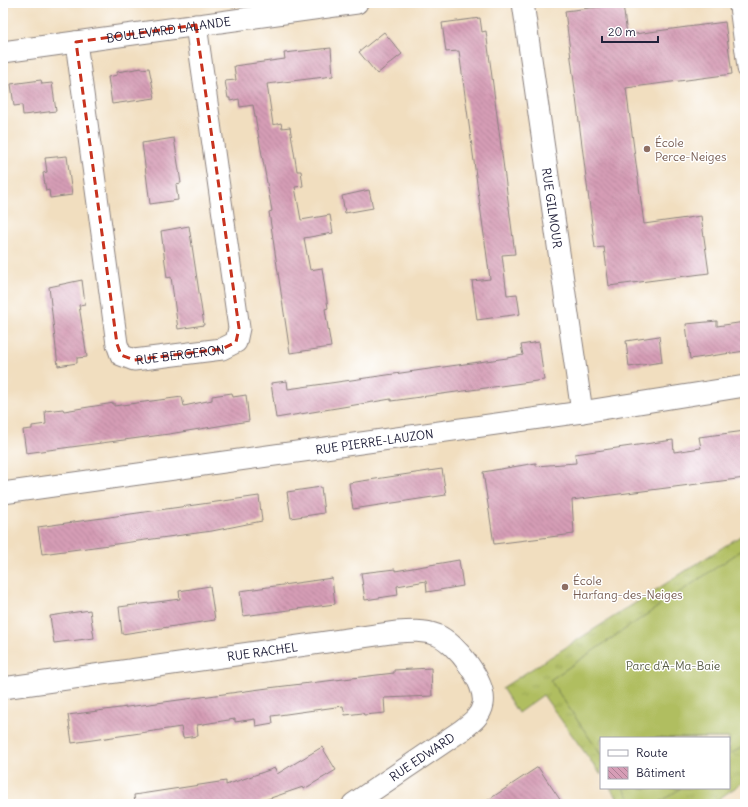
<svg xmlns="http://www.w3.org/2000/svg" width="748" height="807" viewBox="0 0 748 807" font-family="Delius,sans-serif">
<defs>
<pattern id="grass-tufts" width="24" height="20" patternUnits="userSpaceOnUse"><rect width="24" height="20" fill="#b0be60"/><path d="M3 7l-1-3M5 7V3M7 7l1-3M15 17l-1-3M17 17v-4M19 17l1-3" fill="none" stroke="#97a354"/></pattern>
<pattern id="building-back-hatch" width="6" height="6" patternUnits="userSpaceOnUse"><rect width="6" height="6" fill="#d69db6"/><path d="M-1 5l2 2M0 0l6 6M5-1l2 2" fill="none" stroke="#ad8095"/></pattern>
</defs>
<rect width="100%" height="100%" fill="#fff"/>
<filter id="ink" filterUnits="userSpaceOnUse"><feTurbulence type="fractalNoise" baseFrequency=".025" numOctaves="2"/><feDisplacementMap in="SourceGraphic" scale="8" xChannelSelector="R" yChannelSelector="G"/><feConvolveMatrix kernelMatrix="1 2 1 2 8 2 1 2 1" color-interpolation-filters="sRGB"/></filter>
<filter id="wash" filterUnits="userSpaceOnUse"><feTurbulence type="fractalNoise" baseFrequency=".012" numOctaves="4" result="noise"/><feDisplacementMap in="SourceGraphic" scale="16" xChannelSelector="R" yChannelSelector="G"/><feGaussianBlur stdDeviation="0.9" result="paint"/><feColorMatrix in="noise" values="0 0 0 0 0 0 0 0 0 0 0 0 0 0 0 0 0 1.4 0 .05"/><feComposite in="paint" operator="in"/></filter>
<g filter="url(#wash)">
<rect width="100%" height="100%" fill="#f1debf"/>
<!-- grass -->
<path fill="url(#grass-tufts)" stroke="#69704e" d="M745 533V781L711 804H622L610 788H729V738H601V775L543 695 518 713 502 688Z"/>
<!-- garden -->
<path fill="#b0be60" stroke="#69704e" d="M745 548V745L729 755V738H601V755L550 680Z
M623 788H681L657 804H634Z"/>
<g id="blocks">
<!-- building -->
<path fill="url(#building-back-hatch)" d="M623 4 627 35 725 22 732 74 626 88 644 224 701 216 709 273 609 286 604 247 595 248 565 11Z
M480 18 482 32 486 31 515 254 502 255 507 295 517 294 520 314 477 320 472 281 490 279 459 51 446 52 442 23Z
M384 32 402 54 377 74 359 52Z
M331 48 333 76 267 84 273 125 281 123 282 128 290 127 297 171H301L303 186 295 187 301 220 330 215 333 233 304 238 310 270 322 268 328 308 325 309 331 347 290 353 269 212 272 211 253 105 240 107 239 99 230 101V98H228L225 81 236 80 234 66 285 59 284 53Z
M142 68V69L149 68 155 98 112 104 108 77 117 75V72Z
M41 80 42 84 52 83 56 111 23 115 22 105 14 106 11 84Z
M174 138 181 183 176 184 178 200 150 204 142 143Z
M67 156 72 195 50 198 49 190 46 191 43 173 47 172 45 158Z
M369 190 373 208 345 213 342 196Z
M189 226 204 325 178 329 171 277 167 278 161 231Z
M82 280 85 304 79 305 87 357 77 358V363L58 366 49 287Z
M717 321V326L745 322V351L690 359 686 324Z
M659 336 662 362 629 367 626 341Z
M539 342 544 380 391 401V399L276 418 271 383 287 381 288 389 507 358 523 355 521 345Z
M232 393 233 397 246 395 249 421 169 434 26 453 23 430 32 429V426L46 424 45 411 63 409 64 411 114 403V406L182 397 184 406 212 400V396Z
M745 431V478L572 500 574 534 494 544 483 472 536 463V466L576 463 575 454 673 440 674 452 701 448 699 437Z
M442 469 446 495 353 509 349 483Z
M321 487 324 513 291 518 287 492Z
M259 496 262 521 212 531 42 554 38 527Z
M459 560 463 586 427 592 426 581 397 586 398 595 365 600 361 573 395 569V571Z
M332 578 335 604 243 616 240 591Z
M210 586 215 620 122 634 119 607 180 599 179 591Z
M90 610 94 638 54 643 50 616Z
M431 668 432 696 384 698 385 713 364 715 363 713 345 715 343 706 272 716 273 723 256 726 255 719 235 722V719L197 725 198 736 183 738 181 727 72 743 68 715 268 688 394 673V670Z
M322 747 336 770 304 789 303 787 253 804H135L134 795 226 781V785L275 768 277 774Z
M538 767 563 804H482Z"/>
</g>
</g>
<g filter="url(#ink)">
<use href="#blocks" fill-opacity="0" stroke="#8a807d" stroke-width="1"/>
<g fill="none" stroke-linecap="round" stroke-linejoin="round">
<defs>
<path id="lane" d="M734 3 743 71 745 70"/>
<g id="street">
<path id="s1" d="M523 3 582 412"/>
<path id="s2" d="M76 42 117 344 121 355 134 360 222 349 236 342 239 328 196 25"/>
<path id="s3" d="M3 52 357 3"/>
<path id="s4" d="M3 493 582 412 745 386"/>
<path id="s5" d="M3 688 397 632C410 631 424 630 437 635 456 643 487 683 483 704 481 716 471 723 462 730L353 804"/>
</g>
</defs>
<!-- lane casing -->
<use href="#lane" stroke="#8a807d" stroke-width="12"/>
<!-- street casing -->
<use href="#street" stroke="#8a807d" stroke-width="23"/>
<!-- lane -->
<use href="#lane" stroke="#fff" stroke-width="10"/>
<!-- street -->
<use href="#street" stroke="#fff" stroke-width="21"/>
</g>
</g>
<!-- marked area -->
<path fill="none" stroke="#c8321e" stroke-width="3" stroke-dasharray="8 5" stroke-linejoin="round" d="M196 25 239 328 236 342 222 349 134 360 121 355 117 344 76 42Z"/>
<!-- markers -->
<g fill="#8d6e63" stroke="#fff" stroke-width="1.5">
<circle cx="647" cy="149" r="4"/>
<circle cx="565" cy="587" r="4"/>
</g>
<g text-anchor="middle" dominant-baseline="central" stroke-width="3" stroke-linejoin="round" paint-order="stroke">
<!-- street labels -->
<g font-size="12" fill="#22223b" stroke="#fff">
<text stroke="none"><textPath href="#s3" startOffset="167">BOULEVARD LALANDE</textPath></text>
<text stroke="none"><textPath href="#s1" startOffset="207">RUE GILMOUR</textPath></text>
<text stroke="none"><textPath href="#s2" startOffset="377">RUE BERGERON</textPath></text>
<text stroke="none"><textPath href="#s4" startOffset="375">RUE PIERRE-LAUZON</textPath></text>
<text stroke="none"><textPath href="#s5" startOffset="262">RUE RACHEL</textPath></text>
<text transform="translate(422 757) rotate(-34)">RUE EDWARD</text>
</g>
<!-- education labels -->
<g font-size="12" fill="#785e54" stroke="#fff" text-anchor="start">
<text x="655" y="142">École<tspan x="655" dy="14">Perce-Neiges</tspan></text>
<text x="573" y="580">École<tspan x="573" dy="14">Harfang-des-Neiges</tspan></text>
</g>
<!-- park labels -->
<g font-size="12" fill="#5b604a" stroke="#fff">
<text x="673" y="665">Parc d'A-Ma-Baie</text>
</g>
</g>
<!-- margin -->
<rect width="748" height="807" fill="none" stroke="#fff" stroke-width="16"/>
<!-- legend -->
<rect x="600" y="737" width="130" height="52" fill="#ffffff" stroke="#a7a7b1"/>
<rect x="608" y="750" width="20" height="6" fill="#ffffff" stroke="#a7a7b1"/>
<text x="636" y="757" font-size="12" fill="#22223b">Route</text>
<rect x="608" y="767" width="20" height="12" fill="url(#building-back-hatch)" stroke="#a7a7b1"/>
<text x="636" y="777" font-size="12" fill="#22223b">Bâtiment</text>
<!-- scale -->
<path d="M602 36v6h56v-6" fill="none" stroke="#22223b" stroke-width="2"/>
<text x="608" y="36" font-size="12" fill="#22223b" stroke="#ffffff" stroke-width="3" paint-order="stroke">20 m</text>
</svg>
